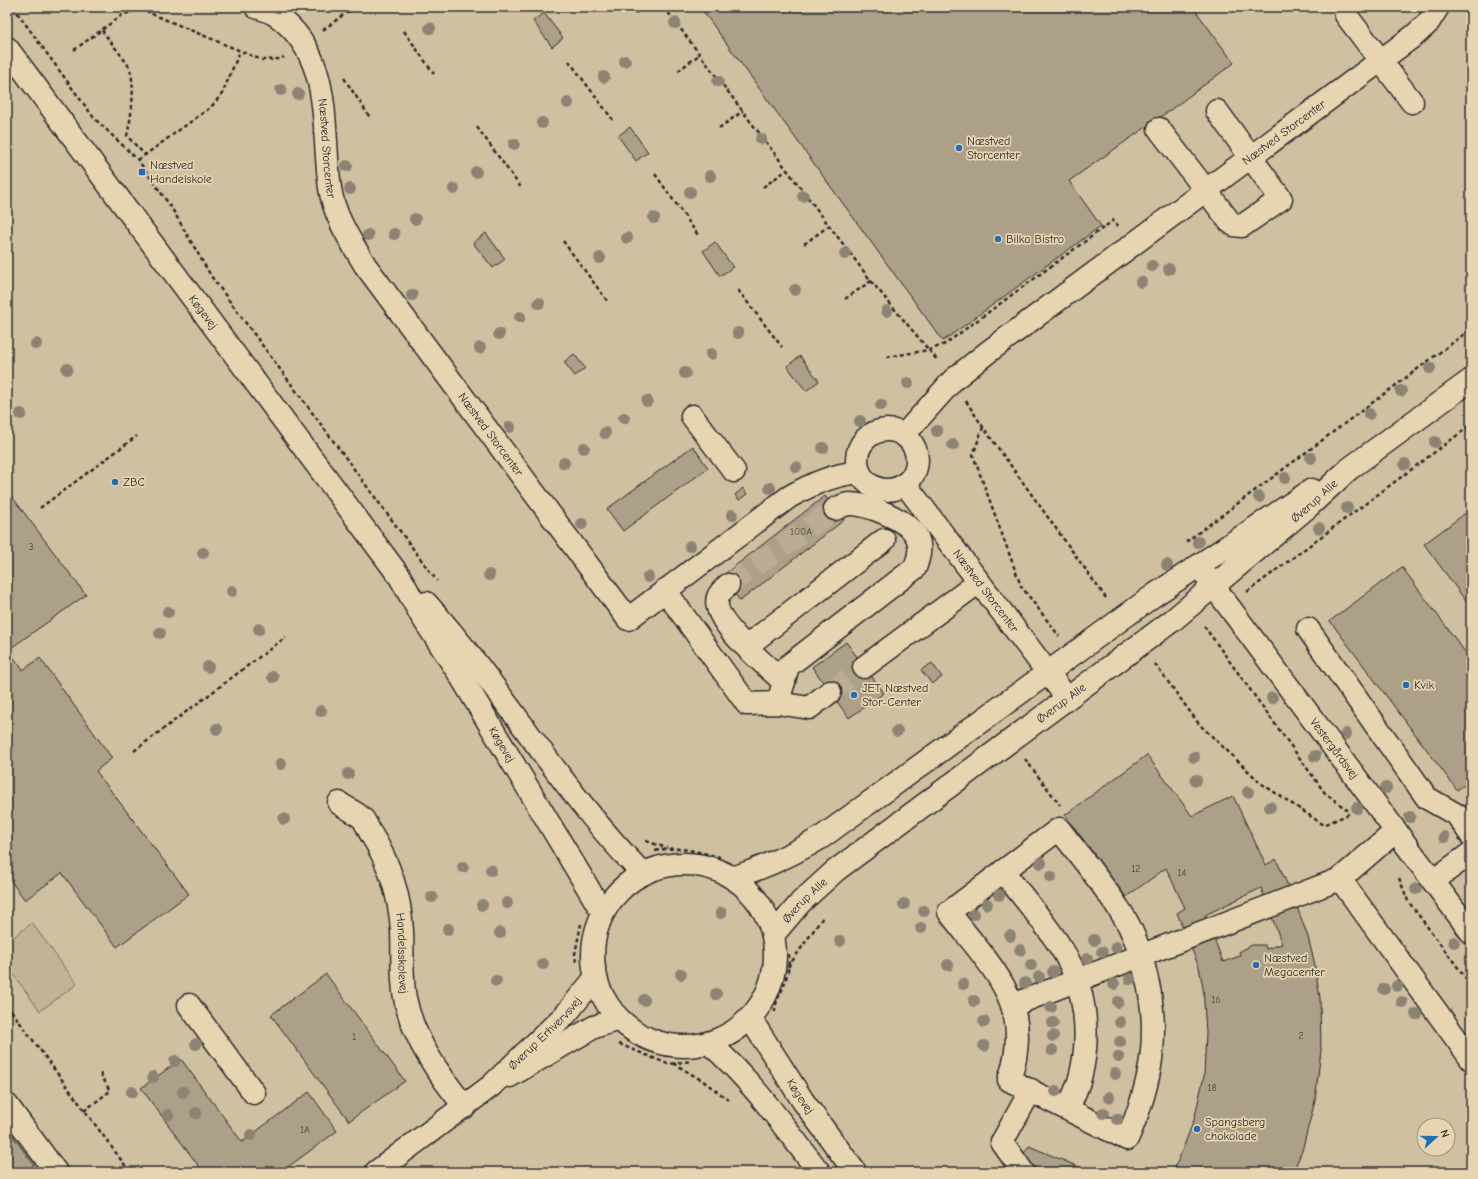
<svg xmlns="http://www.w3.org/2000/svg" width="1478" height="1179" viewBox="0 0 1478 1179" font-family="'Comic Neue',sans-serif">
<rect width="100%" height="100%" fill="#dfcead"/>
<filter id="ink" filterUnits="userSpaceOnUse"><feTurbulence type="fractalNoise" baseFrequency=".025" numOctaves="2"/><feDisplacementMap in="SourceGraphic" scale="8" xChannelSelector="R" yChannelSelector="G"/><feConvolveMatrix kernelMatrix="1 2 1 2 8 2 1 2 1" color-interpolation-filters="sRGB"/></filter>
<g filter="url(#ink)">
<!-- built -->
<path fill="#d0c0a2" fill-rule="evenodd" d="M7 7H1471V1172H7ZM1424 1125H1448V1149H1424Z"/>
<!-- green -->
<path fill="#c1b397" stroke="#766f61" d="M32 923 77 984 40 1011 7 966V942Z"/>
<!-- building -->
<path fill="#ada088" stroke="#2b2b2b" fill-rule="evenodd" d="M700 7H1193L1234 63 1162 116 1069 181 1101 226 943 341Z
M544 13 563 38 552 47 533 21Z
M630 127 648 152 636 161 618 136Z
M486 233 505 259 493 268 473 243Z
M715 242 733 267 720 276 703 251Z
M574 354 585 368 575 376 564 362Z
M800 356 819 381 806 391 787 366Z
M693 446 708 468 623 531 607 509Z
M743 488 747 494 739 500 735 495Z
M7 490 86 595 8 650 23 670 40 658 112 758 96 771 189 894 117 947 62 873 25 900 7 876Z
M825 496 844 520 740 601 722 576Z
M1471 509V602L1468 604 1424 544Z
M1402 567 1471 660V780L1457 790 1330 621Z
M846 642 884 693 849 718 812 667Z
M932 663 942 677 932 684 921 670Z
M1147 755 1192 816 1233 796 1266 865 1276 859 1296 904 1308 937 1314 961 1320 998 1321 1050 1315 1101 1302 1151 1293 1172H1171L1178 1161 1194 1120 1204 1076 1206 1032 1203 988 1199 967 1177 913 1185 908 1166 868 1126 897 1065 815ZM1261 888 1282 944 1266 949 1265 945H1252L1239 952 1240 956 1223 962 1205 915Z
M326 974 405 1081 349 1121 271 1015Z
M181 1059 242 1142 309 1092 337 1131 281 1172H203L141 1088Z
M7 1128 34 1165 25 1172H15L7 1161Z
M1029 1146 1091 1172H1034L1022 1156Z"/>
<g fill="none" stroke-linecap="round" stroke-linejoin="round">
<!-- minor-tunnel -->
<path stroke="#bbad93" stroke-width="22" stroke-dasharray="22 11" stroke-linecap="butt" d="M728 585 835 509
M830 692 864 667"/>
<defs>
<g id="minor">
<path id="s1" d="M256 7C262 9 270 11 276 15 334 56 321 126 330 188 334 216 350 240 365 265L628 619 789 497C812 484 832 475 859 472"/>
<path d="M1346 15 1412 102"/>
<path id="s2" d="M7 48 400 577 421 615 460 675 603 913"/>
<path d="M1159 129 1230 222 1234 225 1242 226 1281 199 1217 111"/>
<path d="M692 416 734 471"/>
<circle cx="887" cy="460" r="30"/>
<path id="s3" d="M904 435 953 380 988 352 1415 35 1428 23 1438 7"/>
<path id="s4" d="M905 484 1067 698"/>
<path id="s5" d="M1206 576 1471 932"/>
<path d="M728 585C725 588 720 592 718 597 709 620 768 667 784 682"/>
<path d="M665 590 747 704 778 703 809 708 830 692"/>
<path d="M426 603C504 689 561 791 643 874"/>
<path d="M1308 629 1427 798 1457 815 1471 835"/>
<path d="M747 646 884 540"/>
<path d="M864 667 979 582"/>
<path d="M778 703 788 666 915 568C919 557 922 546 916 535 906 519 867 504 850 504 845 504 840 507 835 509"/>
<path id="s6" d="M339 803C346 808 355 812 362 818 366 822 368 829 371 834 390 864 400 896 402 931 403 954 401 976 405 998 413 1039 439 1075 465 1107"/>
<path d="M1059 829C1080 856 1102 883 1121 912 1133 930 1140 950 1145 971 1161 1031 1152 1083 1127 1139L1009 1080C1036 1004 991 968 949 912Z"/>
<path d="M1396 831 1340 879 1471 1059"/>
<circle cx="684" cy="955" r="91"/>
<path d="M1003 871C1023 898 1046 923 1063 951 1086 988 1091 1037 1080 1078 1077 1089 1072 1099 1068 1109"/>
<path d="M733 878C765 867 794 854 822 837L1153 596 1312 490"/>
<path d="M1433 881 1471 853"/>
<path id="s7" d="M773 935 801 902 835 871 1173 620 1309 506 1349 469 1471 380"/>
<path d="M189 1005 254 1093"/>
<path d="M1013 1005 1340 879"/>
<path id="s8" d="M750 1018 803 1101 855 1172"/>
<path d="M709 1043C752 1080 784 1127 819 1172"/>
<path d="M510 1076 594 1027 619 1019"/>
<path d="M7 1105 56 1172"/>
<path id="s9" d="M376 1172 491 1086 566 1014 596 977"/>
<path d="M1023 1172 1002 1142 1031 1090"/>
</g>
</defs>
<!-- minor casing -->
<use href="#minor" stroke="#2b2b2b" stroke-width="25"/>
<!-- path -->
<path stroke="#2b2b2b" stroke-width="2.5" stroke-dasharray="4 3" stroke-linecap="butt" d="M13 7 94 118 138 160 171 207 211 276 437 581
M527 7H528
M664 7 871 281 938 361
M635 13 642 7
M102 30C110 42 120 53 128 65 137 82 131 118 127 136L145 155
M323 30 354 7
M404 31 434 74
M74 50 122 15 140 9 262 60 281 59 284 57
M569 61 613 120
M678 71 700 54
M344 78 371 119
M477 127 522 189
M719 128 743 111
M138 160 211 107 222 94 240 51
M655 174 698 235
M763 187 787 170
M563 241 608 302
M804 244 830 225
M738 290 782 347
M845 299 871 281
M887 357 929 350 945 344 1114 220 1118 226
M966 401 983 427 1106 598
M983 427 973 455 1021 586 1059 636
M40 508 137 436
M1186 542 1471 329
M1247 592 1471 425
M1204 626 1325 793 1350 812
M1155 664 1199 724 1262 784 1324 825 1351 813
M134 751 286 637
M1025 759 1060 805
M646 841 667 848
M655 851C677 845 698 852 720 857
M1399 878 1408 901 1471 985
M576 962 575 954 581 924
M788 967 823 917
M7 1005 130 1172
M775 1012C775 1003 779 996 783 988 787 977 790 964 789 953
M619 1044 668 1064 692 1061
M673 1063 703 1081 729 1100
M84 1111 110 1091 99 1071"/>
<!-- minor -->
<use href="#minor" stroke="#e7d5b2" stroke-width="22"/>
</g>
<!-- trees -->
<g fill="#8c8372">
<circle cx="675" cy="23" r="6"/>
<circle cx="430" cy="28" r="6"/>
<circle cx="625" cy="61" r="6"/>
<circle cx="604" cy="77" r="6"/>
<circle cx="718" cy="81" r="6"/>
<circle cx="281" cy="90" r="6"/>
<circle cx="298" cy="94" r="6"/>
<circle cx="568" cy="103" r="6"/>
<circle cx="542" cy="123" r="6"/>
<circle cx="761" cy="139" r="6"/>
<circle cx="514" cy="144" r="6"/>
<circle cx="347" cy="166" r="6"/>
<circle cx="476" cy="172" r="6"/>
<circle cx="710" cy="176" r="6"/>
<circle cx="350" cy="189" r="6"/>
<circle cx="454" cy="189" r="6"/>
<circle cx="690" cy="192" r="6"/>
<circle cx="803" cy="196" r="6"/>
<circle cx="654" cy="218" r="6"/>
<circle cx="415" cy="219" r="6"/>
<circle cx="394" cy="234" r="6"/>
<circle cx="368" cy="235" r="6"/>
<circle cx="627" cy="238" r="6"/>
<circle cx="845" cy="254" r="6"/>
<circle cx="600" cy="258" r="6"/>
<circle cx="1152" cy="266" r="6"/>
<circle cx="1169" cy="269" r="6"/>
<circle cx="1141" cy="282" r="6"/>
<circle cx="795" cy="290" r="6"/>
<circle cx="412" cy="295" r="6"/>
<circle cx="539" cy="303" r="6"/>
<circle cx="887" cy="311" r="6"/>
<circle cx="520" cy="317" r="6"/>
<circle cx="738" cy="333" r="6"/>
<circle cx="499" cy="334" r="6"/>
<circle cx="36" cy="344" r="6"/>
<circle cx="480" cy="348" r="6"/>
<circle cx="711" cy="354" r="6"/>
<circle cx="1430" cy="368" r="6"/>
<circle cx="67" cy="369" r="6"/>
<circle cx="685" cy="373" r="6"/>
<circle cx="908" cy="383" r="6"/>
<circle cx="1401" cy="391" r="6"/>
<circle cx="647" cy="401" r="6"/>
<circle cx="881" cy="405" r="6"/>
<circle cx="21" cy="414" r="6"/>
<circle cx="1369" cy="414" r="6"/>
<circle cx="624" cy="418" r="6"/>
<circle cx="860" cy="421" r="6"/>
<circle cx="510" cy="427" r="6"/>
<circle cx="937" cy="431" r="6"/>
<circle cx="605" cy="433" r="6"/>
<circle cx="1435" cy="442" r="6"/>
<circle cx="953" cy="445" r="6"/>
<circle cx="584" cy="448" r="6"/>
<circle cx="823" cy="448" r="6"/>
<circle cx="1311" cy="458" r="6"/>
<circle cx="564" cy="463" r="6"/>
<circle cx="1405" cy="464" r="6"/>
<circle cx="796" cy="467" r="6"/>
<circle cx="1285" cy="478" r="6"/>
<circle cx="770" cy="488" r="6"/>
<circle cx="1259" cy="497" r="6"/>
<circle cx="1347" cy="508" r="6"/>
<circle cx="732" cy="515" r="6"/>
<circle cx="582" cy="524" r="6"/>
<circle cx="1319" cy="528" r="6"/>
<circle cx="1198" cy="542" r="6"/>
<circle cx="690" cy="546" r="6"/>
<circle cx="203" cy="553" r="6"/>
<circle cx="1167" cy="565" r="6"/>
<circle cx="489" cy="575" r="6"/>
<circle cx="648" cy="577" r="6"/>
<circle cx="232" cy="591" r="6"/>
<circle cx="168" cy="612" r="6"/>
<circle cx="259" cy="629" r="6"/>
<circle cx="160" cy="633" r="6"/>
<circle cx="208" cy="667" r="6"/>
<circle cx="273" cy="677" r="6"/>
<circle cx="1272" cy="698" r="6"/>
<circle cx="321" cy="711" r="6"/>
<circle cx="217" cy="729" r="6"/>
<circle cx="897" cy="731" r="6"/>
<circle cx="1346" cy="734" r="6"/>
<circle cx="1315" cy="756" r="6"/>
<circle cx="1194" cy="757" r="6"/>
<circle cx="281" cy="764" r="6"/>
<circle cx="348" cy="774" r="6"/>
<circle cx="1196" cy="780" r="6"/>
<circle cx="1386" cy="788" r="6"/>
<circle cx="1248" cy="792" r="6"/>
<circle cx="1270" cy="807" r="6"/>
<circle cx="1357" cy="808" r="6"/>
<circle cx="1410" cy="817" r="6"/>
<circle cx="284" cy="819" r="6"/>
<circle cx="1444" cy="837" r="6"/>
<circle cx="1041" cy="863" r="6"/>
<circle cx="463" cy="867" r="6"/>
<circle cx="491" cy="870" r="6"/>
<circle cx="1051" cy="877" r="6"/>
<circle cx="1416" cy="889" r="6"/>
<circle cx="999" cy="895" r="6"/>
<circle cx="432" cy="897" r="6"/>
<circle cx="507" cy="903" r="6"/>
<circle cx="904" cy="904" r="6"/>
<circle cx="987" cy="904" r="6"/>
<circle cx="482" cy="905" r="6"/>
<circle cx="924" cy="911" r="6"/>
<circle cx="721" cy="913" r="6"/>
<circle cx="974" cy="914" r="6"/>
<circle cx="921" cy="928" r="6"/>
<circle cx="448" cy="929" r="6"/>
<circle cx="500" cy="933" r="6"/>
<circle cx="1010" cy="936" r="6"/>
<circle cx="1094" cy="940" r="6"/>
<circle cx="840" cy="941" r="6"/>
<circle cx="1454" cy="942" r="6"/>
<circle cx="1116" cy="947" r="6"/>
<circle cx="1020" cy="950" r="6"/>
<circle cx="1102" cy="952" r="6"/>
<circle cx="1087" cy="959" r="6"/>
<circle cx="543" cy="964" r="6"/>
<circle cx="948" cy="965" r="6"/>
<circle cx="1031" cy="965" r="6"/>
<circle cx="1053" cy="972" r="6"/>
<circle cx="681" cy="974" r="6"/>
<circle cx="1039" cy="977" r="6"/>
<circle cx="1130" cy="979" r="6"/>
<circle cx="496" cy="981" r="6"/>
<circle cx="1025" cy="983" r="6"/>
<circle cx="963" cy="984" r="6"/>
<circle cx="1114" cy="984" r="6"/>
<circle cx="1397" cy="986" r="6"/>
<circle cx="1384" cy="989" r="6"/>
<circle cx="716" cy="994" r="6"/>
<circle cx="644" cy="1000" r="6"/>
<circle cx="974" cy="1001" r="6"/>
<circle cx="1118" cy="1002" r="6"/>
<circle cx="1402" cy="1002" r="6"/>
<circle cx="1051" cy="1007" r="6"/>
<circle cx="1416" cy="1014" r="6"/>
<circle cx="984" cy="1022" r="6"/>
<circle cx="1120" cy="1022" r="6"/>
<circle cx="1053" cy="1023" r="6"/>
<circle cx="1053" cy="1036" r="6"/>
<circle cx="1120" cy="1042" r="6"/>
<circle cx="196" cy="1044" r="6"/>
<circle cx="984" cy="1046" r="6"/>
<circle cx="1052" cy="1050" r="6"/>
<circle cx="1119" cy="1057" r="6"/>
<circle cx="175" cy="1061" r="6"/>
<circle cx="1115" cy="1074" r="6"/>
<circle cx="153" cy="1077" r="6"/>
<circle cx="1056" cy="1091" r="6"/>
<circle cx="132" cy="1092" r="6"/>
<circle cx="183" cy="1092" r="6"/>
<circle cx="1109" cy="1097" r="6"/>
<circle cx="196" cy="1113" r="6"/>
<circle cx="1103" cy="1113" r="6"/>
<circle cx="168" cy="1115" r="6"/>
<circle cx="1117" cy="1119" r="6"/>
<circle cx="251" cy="1135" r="6"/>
</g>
</g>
<!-- markers -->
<g fill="#1f6fb2" stroke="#e7d5b2" stroke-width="1.5">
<circle cx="959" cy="148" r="4"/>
<rect x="138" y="168" width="8" height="8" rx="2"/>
<circle cx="998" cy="239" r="4"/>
<circle cx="115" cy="482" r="4"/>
<circle cx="1406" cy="685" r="4"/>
<circle cx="854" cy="695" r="4"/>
<circle cx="1256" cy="965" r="4"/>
<circle cx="1197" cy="1129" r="4"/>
</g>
<g text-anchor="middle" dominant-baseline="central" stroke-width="3.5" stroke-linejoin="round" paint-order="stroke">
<!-- number labels -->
<g font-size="10" fill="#4c4842">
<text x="801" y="532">100A</text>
<text x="31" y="547">3</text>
<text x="1136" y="869">12</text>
<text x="1182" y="873">14</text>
<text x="1216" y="1000">16</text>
<text x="1301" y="1036">2</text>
<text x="354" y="1037">1</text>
<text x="1212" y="1088">18</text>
<text x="305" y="1130">1A</text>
</g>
<!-- street labels -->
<g font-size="12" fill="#2b2b2b" stroke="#e7d5b2">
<text stroke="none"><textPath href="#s3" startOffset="487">Næstved Storcenter</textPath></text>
<text stroke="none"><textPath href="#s1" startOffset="170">Næstved Storcenter</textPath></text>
<text stroke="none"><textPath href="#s2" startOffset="329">Køgevej</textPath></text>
<text stroke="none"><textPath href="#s1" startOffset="506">Næstved Storcenter</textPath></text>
<text stroke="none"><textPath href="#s7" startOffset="695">Øverup Alle</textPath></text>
<text stroke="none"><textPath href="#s4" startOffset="134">Næstved Storcenter</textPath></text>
<text stroke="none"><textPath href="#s7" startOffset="371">Øverup Alle</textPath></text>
<text stroke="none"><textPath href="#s2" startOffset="855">Køgevej</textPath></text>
<text stroke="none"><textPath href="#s5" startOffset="215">Vestergårdsvej</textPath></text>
<text stroke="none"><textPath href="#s7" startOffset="47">Øverup Alle</textPath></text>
<text stroke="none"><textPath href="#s6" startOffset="171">Handelsskolevej</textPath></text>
<text stroke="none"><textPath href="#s9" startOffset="219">Øverup Erhvervsvej</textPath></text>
<text stroke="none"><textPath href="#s8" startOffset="93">Køgevej</textPath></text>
</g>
<!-- poi labels -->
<g font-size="12" fill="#2b2b2b" stroke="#e7d5b2" text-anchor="start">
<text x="967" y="141">Næstved<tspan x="967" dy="14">Storcenter</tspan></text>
<text x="150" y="165">Næstved<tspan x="150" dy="14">Handelskole</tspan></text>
<text x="1006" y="239">Bilka Bistro</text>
<text x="123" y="482">ZBC</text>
<text x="1414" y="685">Kvik</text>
<text x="862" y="688">JET Næstved<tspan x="862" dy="14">Stor-Center</tspan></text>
<text x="1264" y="958">Næstved<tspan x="1264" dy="14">Megacenter</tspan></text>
<text x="1205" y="1122">Spangsberg<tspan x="1205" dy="14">chokolade</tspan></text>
</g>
</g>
<!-- margin -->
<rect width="1478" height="1179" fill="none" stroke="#e7d5b2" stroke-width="24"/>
<rect x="12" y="12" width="1454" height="1155" fill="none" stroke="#2b2b2b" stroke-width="1.5" filter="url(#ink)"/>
<!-- north arrow -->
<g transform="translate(1436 1137) rotate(69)"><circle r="19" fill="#e7d5b2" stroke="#9c917c"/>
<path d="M0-3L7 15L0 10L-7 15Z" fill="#1f6fb2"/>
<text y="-6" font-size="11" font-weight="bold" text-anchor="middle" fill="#2b2b2b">N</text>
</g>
</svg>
